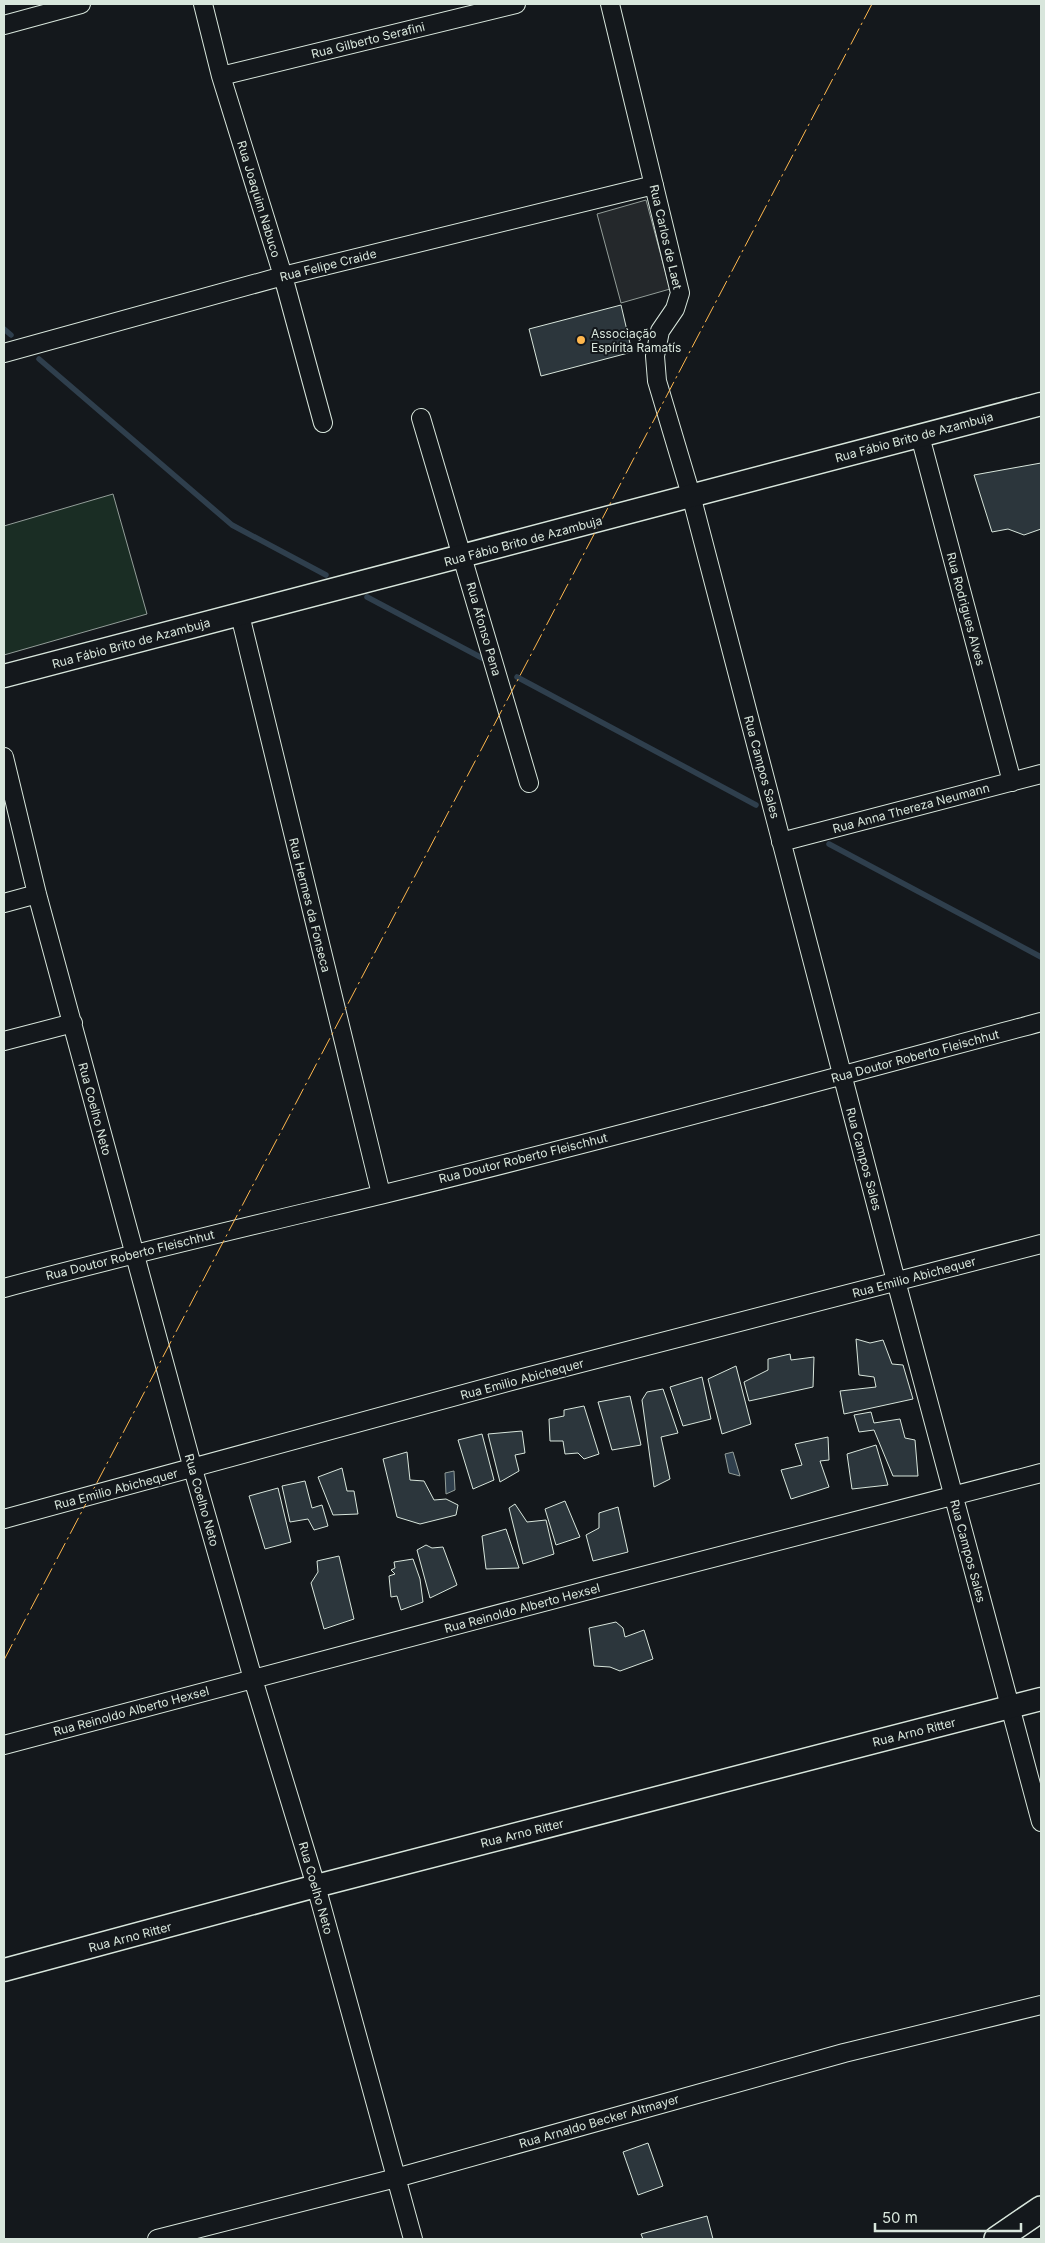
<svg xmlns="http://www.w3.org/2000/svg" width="1045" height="2243" viewBox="0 0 1045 2243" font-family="Inter,sans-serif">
<rect width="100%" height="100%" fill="#14181c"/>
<!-- green -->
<path fill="#1a2d24" stroke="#939e99" d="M113 494 147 614 4 655V526Z"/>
<!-- parking -->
<path fill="#24282b" stroke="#939e99" d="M646 200 670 289 621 303 597 214Z"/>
<!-- water -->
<path fill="#2f3f4d" stroke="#939e99" d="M733 1452 740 1476 729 1473 725 1454Z
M454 1471 455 1490 446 1494 445 1473Z"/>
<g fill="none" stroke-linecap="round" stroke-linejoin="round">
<!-- stream -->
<path stroke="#2f3f4d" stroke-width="5.5" d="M4 329 11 335
M39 359 232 525 326 575
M367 597 482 658
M517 677 756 805
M829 844 1041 957"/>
</g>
<!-- building -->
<path fill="#2c363c" stroke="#d8e6dc" d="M621 305 632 352 541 376 529 329Z
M1041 463V529L1024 535 1008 529 992 532 974 475Z
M856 1339 870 1343 883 1340 892 1364 903 1365 913 1399 844 1414 840 1391 876 1387 874 1377 859 1375Z
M790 1354 791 1360 814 1357 813 1387 749 1401 744 1382 768 1370V1359Z
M736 1366 751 1424 722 1434 708 1379Z
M702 1377 711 1419 683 1426 670 1387Z
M663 1389 678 1433 661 1437 670 1479 654 1487 642 1400 647 1392Z
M630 1396 641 1445 612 1450 598 1402Z
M584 1406 599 1454 584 1459 578 1453 565 1454 563 1441H550L549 1419 564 1416V1410Z
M871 1412 874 1423 900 1419 905 1438 915 1440 918 1476H893L874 1430 859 1432 854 1415Z
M522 1431 525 1453 515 1455 519 1471 500 1482 488 1434Z
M482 1434 494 1480 473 1489 458 1440Z
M828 1437 829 1460 820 1461 829 1487 791 1499 781 1470 802 1465 795 1444Z
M876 1445 888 1485 852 1489 847 1454Z
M407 1452 410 1480 424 1481 434 1500 446 1499 458 1505 456 1515 420 1524 397 1517 383 1459Z
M342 1468 347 1491H354L358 1514 333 1515 318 1477Z
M305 1481 312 1508 322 1505 328 1526 314 1530 308 1519 290 1522 282 1486Z
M278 1488 291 1542 265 1549 249 1496Z
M565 1501 580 1537 556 1545 545 1509Z
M515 1504 527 1522 546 1520 554 1554 523 1564 509 1508Z
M618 1507 628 1552 593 1561 586 1535 599 1528V1513Z
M506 1529 519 1568 486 1569 482 1536Z
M426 1545 432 1548 443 1547 457 1585 430 1598 417 1550Z
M339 1556 354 1619 324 1629 311 1583 318 1572 317 1561Z
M413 1559 420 1579 423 1602 401 1610 397 1596 391 1597 389 1576 395 1574 391 1570 395 1568 394 1562Z
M616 1622 623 1628 625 1637 644 1630 653 1659 620 1671 610 1667 594 1666 589 1628Z
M648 2143 663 2186 638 2195 623 2152Z
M707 2216 713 2239H643L641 2234Z"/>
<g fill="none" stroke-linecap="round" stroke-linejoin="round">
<defs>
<path id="minor" d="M203 4 221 76 283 276 323 423
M610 4 680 293 675 309 660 331 655 356 657 381 691 495 896 1281 1041 1822
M4 25 81 4
M221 76 516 4
M4 353 283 276 654 185
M421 418 529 783
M920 436 1012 782
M240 615 381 1194
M4 757 37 894 193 1469 253 1679 316 1886 413 2239
M781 842 1041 774
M4 903 37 894
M4 1041 73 1023
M4 1288C129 1254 254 1225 380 1195 601 1141 821 1081 1041 1022
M4 1519 515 1380 1041 1244
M4 1745 608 1585 1041 1473
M157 2239 396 2178 844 2053 1041 2005"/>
<path id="tertiary" d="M4 676 1041 404
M4 1970 316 1886 1041 1699"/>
<path id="secondary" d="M997 2239 1041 2209"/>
</defs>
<!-- minor casing -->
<use href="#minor" stroke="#d8e6dc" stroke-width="20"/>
<!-- tertiary casing -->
<use href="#tertiary" stroke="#d8e6dc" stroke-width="25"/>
<!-- secondary casing -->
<use href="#secondary" stroke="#d8e6dc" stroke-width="28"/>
<!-- minor -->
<use href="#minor" stroke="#14181c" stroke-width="18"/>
<!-- tertiary -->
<use href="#tertiary" stroke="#14181c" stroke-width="22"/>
<!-- secondary -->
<use href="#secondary" stroke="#14181c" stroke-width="25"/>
<!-- power -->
<path stroke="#ffb74d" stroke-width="1" stroke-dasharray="18 4 2.5 4" stroke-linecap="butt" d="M4 1660 872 4"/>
</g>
<!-- markers -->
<circle fill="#ffb74d" stroke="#14181c" stroke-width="2" cx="581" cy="340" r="5"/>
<g text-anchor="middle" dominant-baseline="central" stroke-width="4" stroke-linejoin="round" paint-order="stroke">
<!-- street labels -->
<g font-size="12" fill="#d8e6dc" stroke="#14181c">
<text transform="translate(368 40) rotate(-14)">Rua Gilberto Serafini</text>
<text transform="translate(259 199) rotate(73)">Rua Joaquim Nabuco</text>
<text transform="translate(666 237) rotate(77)">Rua Carlos de Laet</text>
<text transform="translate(328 265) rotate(-14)">Rua Felipe Craide</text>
<text transform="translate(914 437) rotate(-15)">Rua Fábio Brito de Azambuja</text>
<text transform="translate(523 541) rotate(-15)">Rua Fábio Brito de Azambuja</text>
<text transform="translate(966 609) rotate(75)">Rua Rodrigues Alves</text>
<text transform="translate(484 629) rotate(74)">Rua Afonso Pena</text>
<text transform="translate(131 643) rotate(-15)">Rua Fábio Brito de Azambuja</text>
<text transform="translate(762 767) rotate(75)">Rua Campos Sales</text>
<text transform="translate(911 808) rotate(-15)">Rua Anna Thereza Neumann</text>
<text transform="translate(310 905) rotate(76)">Rua Hermes da Fonseca</text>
<text transform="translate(915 1056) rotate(-15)">Rua Doutor Roberto Fleischhut</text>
<text transform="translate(95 1109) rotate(75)">Rua Coelho Neto</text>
<text transform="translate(523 1158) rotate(-14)">Rua Doutor Roberto Fleischhut</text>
<text transform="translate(864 1159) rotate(75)">Rua Campos Sales</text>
<text transform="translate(130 1255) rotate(-14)">Rua Doutor Roberto Fleischhut</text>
<text transform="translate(914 1277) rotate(-15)">Rua Emilio Abichequer</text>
<text transform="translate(522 1379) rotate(-15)">Rua Emilio Abichequer</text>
<text transform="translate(116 1489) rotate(-15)">Rua Emilio Abichequer</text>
<text transform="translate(202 1500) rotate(74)">Rua Coelho Neto</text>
<text transform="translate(968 1551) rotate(75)">Rua Campos Sales</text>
<text transform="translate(522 1608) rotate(-15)">Rua Reinoldo Alberto Hexsel</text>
<text transform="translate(131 1711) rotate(-15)">Rua Reinoldo Alberto Hexsel</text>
<text transform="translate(914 1732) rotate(-14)">Rua Arno Ritter</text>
<text transform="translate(522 1833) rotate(-14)">Rua Arno Ritter</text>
<text transform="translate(316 1888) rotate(74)">Rua Coelho Neto</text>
<text transform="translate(130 1937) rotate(-15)">Rua Arno Ritter</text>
<text transform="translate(599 2121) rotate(-16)">Rua Arnaldo Becker Altmayer</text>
</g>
<!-- poi labels -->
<g font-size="12" fill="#d8e6dc" stroke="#14181c" text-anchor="start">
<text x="591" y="333">Associação<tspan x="591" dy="14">Espírita Ramatís</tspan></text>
</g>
</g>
<!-- border -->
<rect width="1045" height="2243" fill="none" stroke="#d8e6dc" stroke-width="10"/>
<!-- scale -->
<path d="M875 2223v8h146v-8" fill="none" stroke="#d8e6dc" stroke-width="2.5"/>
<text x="882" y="2223" font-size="15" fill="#d8e6dc" stroke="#14181c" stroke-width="4" paint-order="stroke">50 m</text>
</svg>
